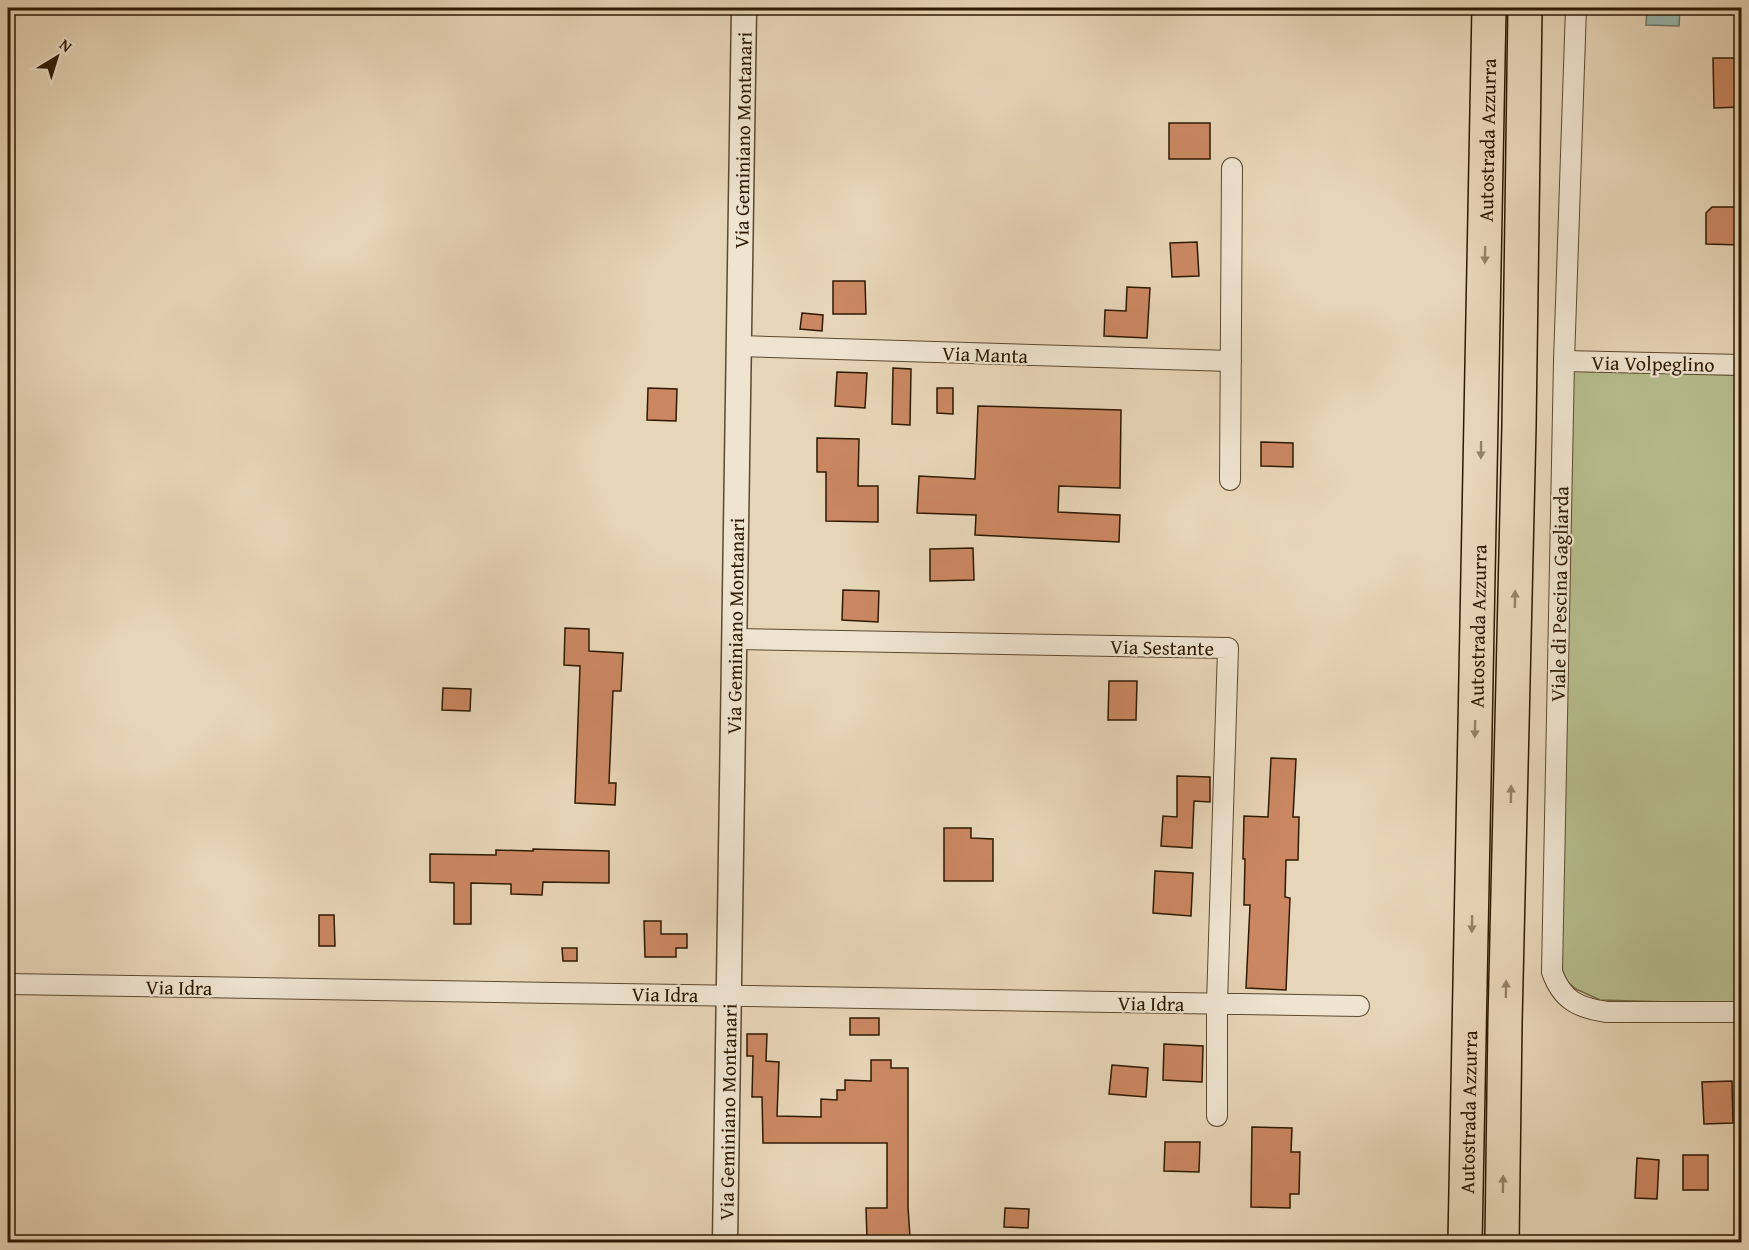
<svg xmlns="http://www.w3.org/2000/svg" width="1749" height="1250" viewBox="0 0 1749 1250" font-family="'Gentium Book Plus',serif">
<rect width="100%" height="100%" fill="#e7d5b7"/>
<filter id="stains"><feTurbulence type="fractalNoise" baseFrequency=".00333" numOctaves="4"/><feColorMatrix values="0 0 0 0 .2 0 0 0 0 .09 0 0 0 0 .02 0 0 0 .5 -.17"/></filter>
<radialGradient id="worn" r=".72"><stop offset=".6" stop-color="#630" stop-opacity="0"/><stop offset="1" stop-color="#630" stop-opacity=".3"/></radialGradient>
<!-- green -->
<path fill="#b6bd8e" stroke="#726c48" stroke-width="1.5" d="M1573 371 1741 375V1004L1600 1000 1576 989 1566 981 1558 963Z"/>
<!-- water -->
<path fill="#97b8b0" stroke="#6d796a" stroke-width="1.5" d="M1647 8 1680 9 1679 26 1646 25Z"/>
<!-- building -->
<path fill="#ca8762" stroke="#2e1a02" stroke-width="1.5" d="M1713 58H1741L1742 107 1714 108Z
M1169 123H1210V159H1169Z
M1712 207H1742V245L1706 244V213Z
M1197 242 1199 276 1172 277 1170 243Z
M833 281H865L866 314H833Z
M1127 287 1150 288 1147 338 1104 336 1105 310 1126 311Z
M802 313 823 315 822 331 800 329Z
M893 368 911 369 910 425 892 424Z
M837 372 867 373 865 408 835 406Z
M648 388 677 389 676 421 647 420Z
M937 388H953V414L937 413Z
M978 406 1121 410 1120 488 1059 486 1058 512 1120 515 1119 542 975 535 976 515 917 513 919 476 975 479Z
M817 438 859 439 858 486H878V522L826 521V472H817Z
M1261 442 1293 443V467L1261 466Z
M973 548 974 580 930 581V549Z
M843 590 879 591 878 622 842 620Z
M565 628 589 629V651L623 653 621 691H613L609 783H616L615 805 575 803 580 666 564 665Z
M1109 681H1137L1136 720H1108Z
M443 688 471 689 470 711 442 710Z
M1271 758 1296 759 1293 817H1299L1298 860H1286L1285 897 1290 898 1286 990 1246 988 1250 905H1244L1245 859H1243L1244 816 1268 817Z
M1177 776 1210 777V802L1194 801 1192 848 1161 846 1163 816 1177 817Z
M944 828H971V838L993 839V881H944Z
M533 849 609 851V883L543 882 542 895 511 894V884L471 883V924H454V883L430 882V854L496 855V850L533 851Z
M1155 871 1193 873 1191 916 1153 913Z
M319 915H334L335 946H319Z
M644 921H661V934H687V948H676V957H645Z
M562 948H577V961H563Z
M850 1018H879V1035H850Z
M747 1034H767L766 1061 779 1062 777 1116 821 1117V1099L837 1100V1090H845V1080L871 1081V1060H891V1068H908V1207L910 1237 867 1238 866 1208H887V1143H763L762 1097H752L753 1056H747Z
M1164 1044 1203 1046 1202 1082 1163 1080Z
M1112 1065 1148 1068 1146 1097 1109 1094Z
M1732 1081 1733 1123 1704 1124 1702 1082Z
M1252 1127 1292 1128 1291 1152H1300L1299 1194H1290V1208L1251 1207Z
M1165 1142H1200L1199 1172 1164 1171Z
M1683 1155H1708V1190H1683Z
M1637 1158 1659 1160 1657 1199 1635 1198Z
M1005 1208 1029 1209 1028 1228 1004 1227Z"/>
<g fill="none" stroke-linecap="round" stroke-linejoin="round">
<defs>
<path id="minor" d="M1576 8 1564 361 1552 972C1562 1000 1578 1008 1607 1012H1742
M739 346 1231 361
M1564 361 1742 365
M1230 480 1232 168
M735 639 1228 648 1217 1004V1116
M8 984 1359 1006"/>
<g id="tertiary">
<path id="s1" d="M725 1242 744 8"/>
</g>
<g id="motorway">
<path id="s2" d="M1465 1242 1489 8"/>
<path d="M1502 1242 1505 1022 1519 426 1525 8"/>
</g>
</defs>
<!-- minor casing -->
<use href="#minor" stroke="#5c492f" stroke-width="22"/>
<!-- tertiary casing -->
<use href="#tertiary" stroke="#5c492f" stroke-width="27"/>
<!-- motorway casing -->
<use href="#motorway" stroke="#2e1a02" stroke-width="36"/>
<!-- minor -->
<use href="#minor" stroke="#efe4d0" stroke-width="20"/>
<!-- tertiary -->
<use href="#tertiary" stroke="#efe4d0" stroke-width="24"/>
<!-- motorway -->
<use href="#motorway" stroke="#e7d5b7" stroke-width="33"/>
</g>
<!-- one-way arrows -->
<defs><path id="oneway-solid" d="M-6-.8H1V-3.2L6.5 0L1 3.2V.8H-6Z" transform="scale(1.5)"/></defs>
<g fill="#948166">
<use href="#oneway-solid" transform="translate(1485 255) rotate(91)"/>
<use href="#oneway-solid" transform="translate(1481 450) rotate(91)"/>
<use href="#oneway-solid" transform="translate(1515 599) rotate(-89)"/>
<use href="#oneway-solid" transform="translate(1475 729) rotate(91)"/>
<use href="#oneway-solid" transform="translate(1511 794) rotate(-89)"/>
<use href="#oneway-solid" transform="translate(1472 924) rotate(91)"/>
<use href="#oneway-solid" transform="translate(1506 989) rotate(-89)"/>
<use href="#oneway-solid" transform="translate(1503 1184) rotate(-89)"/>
</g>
<g text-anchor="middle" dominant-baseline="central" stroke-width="4.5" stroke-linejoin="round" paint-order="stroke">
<!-- street labels -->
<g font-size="20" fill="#2e1a02" stroke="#efe4d0">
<text stroke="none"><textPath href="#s1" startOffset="1102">Via Geminiano Montanari</textPath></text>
<text stroke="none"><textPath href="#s2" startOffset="1102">Autostrada Azzurra</textPath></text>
<text transform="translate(985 354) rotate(2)">Via Manta</text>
<text transform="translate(1653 363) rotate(1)">Via Volpeglino</text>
<text transform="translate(1559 594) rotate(-89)">Viale di Pescina Gagliarda</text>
<text stroke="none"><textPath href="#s1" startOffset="616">Via Geminiano Montanari</textPath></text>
<text stroke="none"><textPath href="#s2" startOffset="616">Autostrada Azzurra</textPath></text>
<text transform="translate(1162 647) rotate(1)">Via Sestante</text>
<text transform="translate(179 987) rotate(1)">Via Idra</text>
<text transform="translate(665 994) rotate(1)">Via Idra</text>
<text transform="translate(1151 1003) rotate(1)">Via Idra</text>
<text stroke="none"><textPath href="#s1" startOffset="130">Via Geminiano Montanari</textPath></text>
<text stroke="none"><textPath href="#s2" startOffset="130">Autostrada Azzurra</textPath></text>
</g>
</g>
<!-- margin -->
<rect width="1749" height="1250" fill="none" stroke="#e7d5b7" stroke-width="30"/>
<rect x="9" y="9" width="1731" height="1232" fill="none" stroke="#2e1a02" stroke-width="3"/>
<rect x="15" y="15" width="1719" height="1220" fill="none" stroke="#2e1a02" stroke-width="1.5"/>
<!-- north arrow -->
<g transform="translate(57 57) rotate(38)" stroke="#efe4d0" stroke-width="4.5" paint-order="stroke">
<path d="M0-4.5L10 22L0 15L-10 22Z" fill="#2e1a02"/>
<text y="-9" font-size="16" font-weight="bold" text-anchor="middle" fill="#2e1a02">N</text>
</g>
<rect width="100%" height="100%" filter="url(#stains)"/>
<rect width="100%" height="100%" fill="url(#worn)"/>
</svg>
